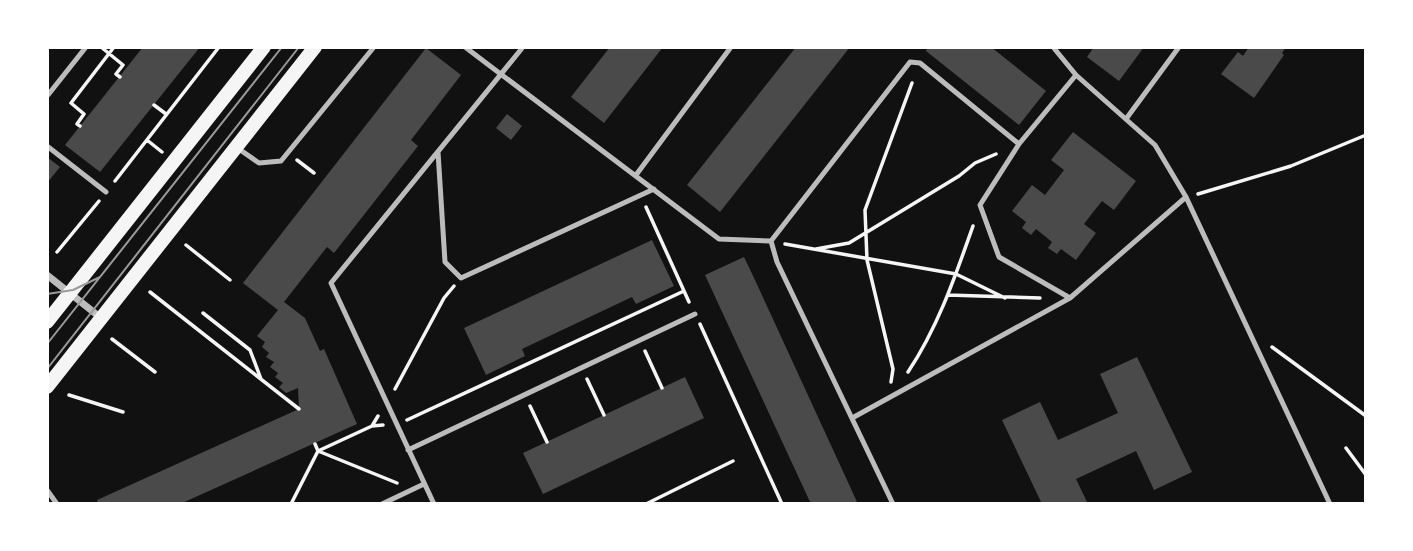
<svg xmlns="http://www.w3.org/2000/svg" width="1413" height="551" viewBox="0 0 1413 551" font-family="'Alegreya Sans',sans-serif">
<rect width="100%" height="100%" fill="#111"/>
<!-- building -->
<path fill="#4a4a4a" d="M143 47H200L100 172 65 145Z
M610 47H663L604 123 571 97Z
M796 47H850L720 212 687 185Z
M928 47H991L1046 91 1019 125 926 51Z
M1094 47H1144L1119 81 1087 57Z
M1249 47H1286L1282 53 1284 55 1254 98 1221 74 1238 52 1243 56Z
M426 48 461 75 411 140 418 146 334 253 327 247 284 302 305 318 320 351 324 349 357 424 180 504H98L97 500 299 409 298 388 286 393 279 387 283 383 275 377 278 373 270 367 274 362 266 357 269 353 262 347 265 342 257 336 278 310 243 283Z
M507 114 522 126 511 140 496 128Z
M1073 132 1136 181 1114 210 1102 201 1094 211 1084 224 1096 233 1076 260 1061 249 1057 254 1048 248 1052 242 1036 229 1031 235 1022 228 1026 222 1012 211 1032 185 1045 195 1064 170 1051 160Z
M47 157 60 167 47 183Z
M652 240 674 286 636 304 632 297 522 349 525 356 486 375 464 328Z
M744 257 755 280 858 504H811L705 275Z
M1137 357 1192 472 1154 490 1136 451 1076 479 1088 504H1042L1002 420 1040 402 1058 440 1118 413 1100 374Z
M685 377 704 418 543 494 523 453Z"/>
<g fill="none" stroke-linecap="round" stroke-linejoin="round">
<!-- path -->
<path stroke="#f5f5f5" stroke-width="3.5" d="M101 47 123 65 116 74 120 77
M154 105 166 114
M80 126 77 124 84 114 71 103 114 47
M147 140 162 152
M297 160 314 173
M115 181 219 47
M1198 194 1291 166 1366 135
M646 207 689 302
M785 244 956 274 1005 298
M186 245 230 280
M816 249 849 243 959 176 975 163 996 154
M57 252 99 201
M150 292 299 409
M948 295 1040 298
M203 313 250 350 261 379
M700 324 782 504
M112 339 155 372
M1272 347 1366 416
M645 351 662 388
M908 372C938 327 955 277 973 226
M587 379 604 415
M891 382 893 369 867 260 865 210 912 83
M395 389 444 298 454 286
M69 395 123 412
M530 406 547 442
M407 420 684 291
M372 426 383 425
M1346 448 1366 475
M318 451 372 426 378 416
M318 451 397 483
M291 504 318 451 315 444
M646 504 733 461"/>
<!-- service -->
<path stroke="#bcbcbc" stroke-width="5" d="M465 47 719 239 771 241 777 262 893 504
M1053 47 1076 75 1155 145 1186 197 1330 504
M48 95 86 47
M1126 119 1179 47
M47 146 106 192
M236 147 259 163 281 161 374 47
M438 152 445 262 461 278 654 189
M636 175 731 47
M771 241 910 62 920 63 1019 144
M1070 298 999 257 980 205 1019 144 1076 75
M854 417 1070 298 1186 197
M408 450 695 314
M47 490 57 504
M382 504 424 484
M434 504 331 283 523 47"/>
<!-- minor -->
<path stroke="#bcbcbc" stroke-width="7" d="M47 275 101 318"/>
<!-- secondary -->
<path stroke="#f5f5f5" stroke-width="14" d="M47 322 264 47
M47 387 315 47"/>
<!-- tram -->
<path stroke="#9a9a9a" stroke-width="2" d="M47 294 73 290 100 277
M47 344 282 47
M47 369 299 47"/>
</g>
<!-- border -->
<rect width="1413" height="551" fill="none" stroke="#ffffff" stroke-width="98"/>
</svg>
